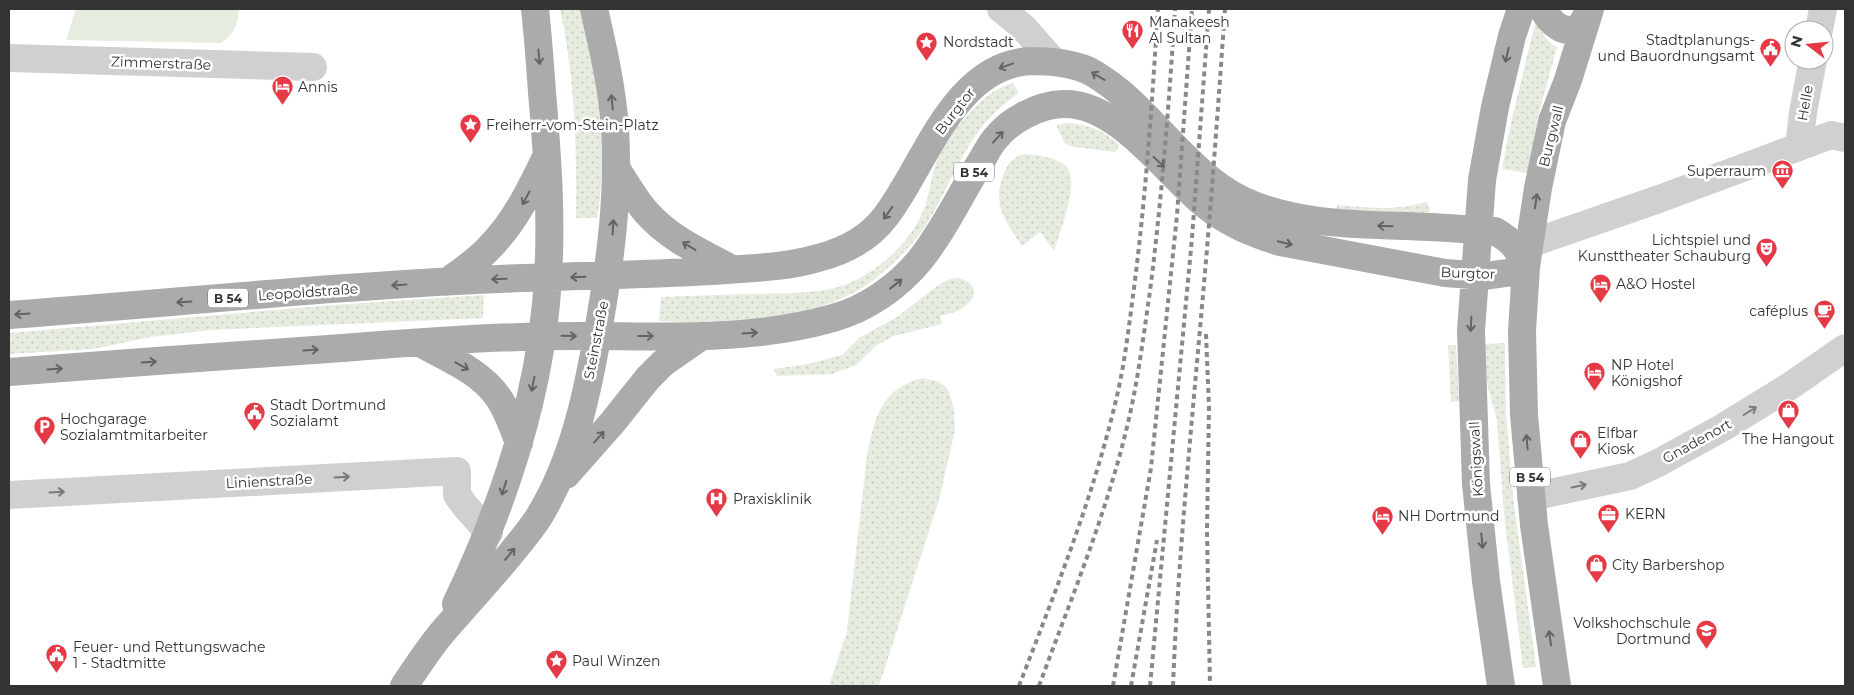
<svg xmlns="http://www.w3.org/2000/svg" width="1854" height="695" viewBox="0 0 1854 695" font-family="Montserrat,sans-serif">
<defs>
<pattern id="grass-dots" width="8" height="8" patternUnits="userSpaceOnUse" patternTransform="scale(1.25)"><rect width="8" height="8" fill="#e6ecdf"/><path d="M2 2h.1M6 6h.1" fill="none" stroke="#c6cbc0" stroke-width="1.8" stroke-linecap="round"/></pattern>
</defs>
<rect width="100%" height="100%" fill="#fff"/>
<!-- grass -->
<path fill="url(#grass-dots)" d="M560 9H580C597 74 609 151 597 218H576C577 148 575 77 560 9Z
M1537 16C1541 30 1544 41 1557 47L1538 116 1528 173 1502 169 1512 118Z
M1013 83 1019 93C1007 102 994 112 985 123 960 153 947 192 926 225 912 247 878 280 855 292 799 322 721 325 659 321L661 297C688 296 716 295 744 294 778 293 826 296 856 280 884 266 909 242 922 214 929 199 930 182 935 166 943 141 971 107 993 92 999 88 1006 85 1013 83Z
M1066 123C1087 124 1104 130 1119 145L1116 152 1074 147 1065 144 1056 125Z
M1025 154C1038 155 1060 157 1068 169 1079 183 1059 235 1054 251L1040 232 1022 246C1014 234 1005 222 1001 209 995 190 1004 157 1025 154Z
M1427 202 1430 212 1410 217 1336 213 1337 205C1370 208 1395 211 1427 202Z
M957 278C977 281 979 297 963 308 957 312 948 314 940 316L942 324 894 336 877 345 856 365 832 374 777 376 773 369 808 364 842 355 859 338 897 317 940 284 950 279Z
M484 295 483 318 211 330 151 337 93 349 9 354V333L333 305Z
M1505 343 1506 413 1513 497 1536 667 1523 668 1504 514 1497 420 1487 384 1484 344Z
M1448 345H1456L1459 401 1451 402Z
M922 378 937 381 945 386 949 392 954 409 955 430 939 500 879 686H829L847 631 867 455C875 417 881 389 922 378Z"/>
<!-- park -->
<path fill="#e6ecdf" d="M76 9H239C238 24 234 34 221 43L66 40Z"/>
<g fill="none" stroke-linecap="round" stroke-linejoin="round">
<!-- minor -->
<path stroke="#d0d0d0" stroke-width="28" d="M1001 9 1023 27 1054 62
M1819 30 1823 9
M9 58 313 67
M1799 147 1803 112 1813 60
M1529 244 1659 199 1831 135 1845 138
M9 495 457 471V495L466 507 489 533
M1531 497 1630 476 1658 463 1722 428 1790 386 1845 348"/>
<!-- major -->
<path stroke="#ababab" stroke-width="28" d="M1543 9C1549 21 1565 38 1580 26 1583 23 1585 18 1587 15
M616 168C626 183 635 200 647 213 670 239 702 253 732 269
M447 282C462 271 477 261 489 248 515 222 530 190 546 157
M9 315C172 303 336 286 499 279 570 276 641 275 712 271 747 268 784 268 818 258 845 251 869 239 886 216 925 165 954 64 1031 61 1050 61 1070 63 1087 70 1100 76 1111 85 1121 93 1161 127 1196 179 1244 201 1301 227 1368 224 1429 227 1451 228 1473 230 1495 231 1512 241 1518 248 1526 267
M420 343C447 358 480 371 498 397 508 411 513 428 519 443
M9 372C111 364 212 357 314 350 383 345 452 339 521 337 624 332 732 347 833 318 866 309 898 287 920 260 944 230 960 195 980 163 985 155 989 146 995 139 1010 120 1038 105 1063 104 1117 102 1165 172 1204 204 1227 223 1252 233 1280 242L1445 273 1485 276 1520 271 1526 267
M566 475 612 423 648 378 663 363 702 336
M456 604C501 510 536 408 546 304 553 233 548 162 542 92 540 64 538 36 535 9
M404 686C417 667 430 646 446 628 467 604 488 581 508 557 519 543 531 530 540 515 575 457 589 386 600 320 611 256 619 193 615 128 612 87 603 48 594 9
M1501 686 1486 581 1476 484 1471 331 1482 180 1495 107 1512 36 1521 9
M1557 686 1534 525 1524 415 1522 331 1526 267 1538 188 1552 121 1568 80 1590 9"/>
<!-- rail -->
<path stroke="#888" stroke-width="4" stroke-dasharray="5 4" stroke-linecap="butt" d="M1206 334 1209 407 1207 531 1210 686
M1019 686C1055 592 1093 498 1116 400 1125 363 1129 325 1134 288 1146 195 1152 102 1158 9
M1039 686C1072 596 1109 508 1130 414 1139 373 1144 332 1150 291 1162 197 1169 103 1175 9
M1113 686 1151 468 1177 215 1192 9
M1131 686 1157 540
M1150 686 1192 238 1209 9
M1173 686C1178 559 1191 433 1202 306 1211 207 1218 108 1225 9"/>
</g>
<!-- one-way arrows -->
<defs><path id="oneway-shaft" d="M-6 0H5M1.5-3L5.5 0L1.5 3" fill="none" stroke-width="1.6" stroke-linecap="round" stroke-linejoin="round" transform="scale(1.25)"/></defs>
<g stroke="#636363">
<use href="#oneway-shaft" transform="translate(1507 55) rotate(103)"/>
<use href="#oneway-shaft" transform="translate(539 57) rotate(85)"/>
<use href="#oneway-shaft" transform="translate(1006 66) rotate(160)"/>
<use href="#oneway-shaft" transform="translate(1098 76) rotate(-149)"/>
<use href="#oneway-shaft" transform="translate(612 102) rotate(-96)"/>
<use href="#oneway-shaft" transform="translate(998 137) rotate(-48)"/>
<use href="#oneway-shaft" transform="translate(1159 162) rotate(43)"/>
<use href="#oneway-shaft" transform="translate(526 198) rotate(118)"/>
<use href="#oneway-shaft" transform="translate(1536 201) rotate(-81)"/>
<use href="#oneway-shaft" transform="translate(888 213) rotate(125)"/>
<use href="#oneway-shaft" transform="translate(1385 226) rotate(-178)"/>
<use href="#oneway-shaft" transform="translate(613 227) rotate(-87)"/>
<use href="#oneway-shaft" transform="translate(1285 243) rotate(13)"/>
<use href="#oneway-shaft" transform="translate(689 246) rotate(-149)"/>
<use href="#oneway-shaft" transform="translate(578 277) rotate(178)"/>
<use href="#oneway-shaft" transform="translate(499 279) rotate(178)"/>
<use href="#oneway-shaft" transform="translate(896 284) rotate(-38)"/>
<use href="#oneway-shaft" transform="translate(399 285) rotate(176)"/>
<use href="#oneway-shaft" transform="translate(184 302) rotate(176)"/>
<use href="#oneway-shaft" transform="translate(22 314) rotate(176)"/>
<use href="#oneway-shaft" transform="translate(1471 324) rotate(93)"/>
<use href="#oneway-shaft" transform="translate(750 333) rotate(-4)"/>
<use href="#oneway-shaft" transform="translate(569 336) rotate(1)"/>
<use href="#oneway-shaft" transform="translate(646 336)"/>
<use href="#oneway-shaft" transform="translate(311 350) rotate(-4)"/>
<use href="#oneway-shaft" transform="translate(149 362) rotate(-4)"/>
<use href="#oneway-shaft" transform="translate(462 366) rotate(29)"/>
<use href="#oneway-shaft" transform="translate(55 369) rotate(-4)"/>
<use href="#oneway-shaft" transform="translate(533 384) rotate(101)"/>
<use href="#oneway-shaft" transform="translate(599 437) rotate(-48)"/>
<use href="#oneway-shaft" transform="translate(1527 442) rotate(-95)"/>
<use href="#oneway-shaft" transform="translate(504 488) rotate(108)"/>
<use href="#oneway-shaft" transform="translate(1482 541) rotate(84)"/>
<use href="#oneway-shaft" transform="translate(510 554) rotate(-50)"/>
<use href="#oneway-shaft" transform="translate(1550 638) rotate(-98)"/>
</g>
<g stroke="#7a7a7a">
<use href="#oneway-shaft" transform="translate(1750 411) rotate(-32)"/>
<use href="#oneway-shaft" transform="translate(342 477) rotate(-3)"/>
<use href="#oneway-shaft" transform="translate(1579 486) rotate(-12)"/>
<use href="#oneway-shaft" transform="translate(57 492) rotate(-3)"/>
</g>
<!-- icons -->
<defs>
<symbol id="restaurant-pin" viewBox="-11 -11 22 30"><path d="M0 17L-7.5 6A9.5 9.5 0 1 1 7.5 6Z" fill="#e63946" stroke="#fff"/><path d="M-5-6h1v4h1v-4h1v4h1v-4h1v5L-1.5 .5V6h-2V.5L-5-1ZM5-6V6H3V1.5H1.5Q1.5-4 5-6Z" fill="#fff"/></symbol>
<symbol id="sight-pin" viewBox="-11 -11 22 30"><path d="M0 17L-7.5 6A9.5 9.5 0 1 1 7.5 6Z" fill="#e63946" stroke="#fff"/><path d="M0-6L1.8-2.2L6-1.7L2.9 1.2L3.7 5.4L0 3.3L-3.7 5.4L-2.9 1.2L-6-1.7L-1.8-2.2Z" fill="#fff"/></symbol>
<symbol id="civic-pin" viewBox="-11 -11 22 30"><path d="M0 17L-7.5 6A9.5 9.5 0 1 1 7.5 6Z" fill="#e63946" stroke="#fff"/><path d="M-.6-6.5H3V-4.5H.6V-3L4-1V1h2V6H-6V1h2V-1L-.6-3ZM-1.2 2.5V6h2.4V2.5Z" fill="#fff"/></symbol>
<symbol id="hotel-pin" viewBox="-11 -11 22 30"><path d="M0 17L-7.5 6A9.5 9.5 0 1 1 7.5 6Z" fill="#e63946" stroke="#fff"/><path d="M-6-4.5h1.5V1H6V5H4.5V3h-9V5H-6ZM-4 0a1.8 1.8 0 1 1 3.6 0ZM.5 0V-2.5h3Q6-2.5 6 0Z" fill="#fff"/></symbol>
<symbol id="museum-pin" viewBox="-11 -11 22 30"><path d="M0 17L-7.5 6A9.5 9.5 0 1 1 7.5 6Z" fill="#e63946" stroke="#fff"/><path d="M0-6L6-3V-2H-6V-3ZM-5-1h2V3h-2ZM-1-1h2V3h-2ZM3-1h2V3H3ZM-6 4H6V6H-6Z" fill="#fff"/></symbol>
<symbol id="theatre-pin" viewBox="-11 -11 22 30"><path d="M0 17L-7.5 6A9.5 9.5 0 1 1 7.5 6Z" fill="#e63946" stroke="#fff"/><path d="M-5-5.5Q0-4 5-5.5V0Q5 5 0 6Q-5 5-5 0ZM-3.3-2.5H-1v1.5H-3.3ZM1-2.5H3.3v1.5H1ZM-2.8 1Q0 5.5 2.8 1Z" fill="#fff"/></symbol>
<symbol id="cafe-pin" viewBox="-11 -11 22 30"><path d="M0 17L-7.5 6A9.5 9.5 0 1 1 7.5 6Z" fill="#e63946" stroke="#fff"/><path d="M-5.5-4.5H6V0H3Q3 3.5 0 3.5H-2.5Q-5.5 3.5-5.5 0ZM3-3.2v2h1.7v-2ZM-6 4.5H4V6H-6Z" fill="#fff"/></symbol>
<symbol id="shop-pin" viewBox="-11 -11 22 30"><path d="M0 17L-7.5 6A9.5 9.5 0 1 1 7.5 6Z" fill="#e63946" stroke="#fff"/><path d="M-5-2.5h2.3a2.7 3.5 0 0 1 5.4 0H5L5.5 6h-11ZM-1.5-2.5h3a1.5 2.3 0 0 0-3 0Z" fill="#fff"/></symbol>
<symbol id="parking-pin" viewBox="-11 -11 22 30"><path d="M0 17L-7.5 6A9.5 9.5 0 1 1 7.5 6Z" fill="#e63946" stroke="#fff"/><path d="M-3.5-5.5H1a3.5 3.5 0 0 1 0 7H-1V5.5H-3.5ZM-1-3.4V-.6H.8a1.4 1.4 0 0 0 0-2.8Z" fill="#fff"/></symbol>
<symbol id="hospital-pin" viewBox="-11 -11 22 30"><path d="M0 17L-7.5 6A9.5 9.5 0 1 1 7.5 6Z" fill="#e63946" stroke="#fff"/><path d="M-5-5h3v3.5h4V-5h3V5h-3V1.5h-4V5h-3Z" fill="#fff"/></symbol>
<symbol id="office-pin" viewBox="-11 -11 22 30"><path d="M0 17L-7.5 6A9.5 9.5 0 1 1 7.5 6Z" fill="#e63946" stroke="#fff"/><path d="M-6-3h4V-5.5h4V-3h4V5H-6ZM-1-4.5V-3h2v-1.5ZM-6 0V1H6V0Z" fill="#fff"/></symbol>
<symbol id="university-pin" viewBox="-11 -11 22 30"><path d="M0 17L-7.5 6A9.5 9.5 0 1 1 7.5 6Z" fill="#e63946" stroke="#fff"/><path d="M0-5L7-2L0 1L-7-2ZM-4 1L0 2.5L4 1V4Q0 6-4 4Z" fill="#fff"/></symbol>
</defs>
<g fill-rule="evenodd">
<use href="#restaurant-pin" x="1120" y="18" width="25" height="34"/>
<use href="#sight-pin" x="914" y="30" width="25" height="34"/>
<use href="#civic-pin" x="1758" y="36" width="25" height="34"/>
<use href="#hotel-pin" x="270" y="74" width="25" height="34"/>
<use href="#sight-pin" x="458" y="112" width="25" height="34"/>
<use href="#museum-pin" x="1770" y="158" width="25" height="34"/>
<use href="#theatre-pin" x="1754" y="236" width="25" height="34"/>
<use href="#hotel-pin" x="1588" y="272" width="25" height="34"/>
<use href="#cafe-pin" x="1812" y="298" width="25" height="34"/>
<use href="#hotel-pin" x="1582" y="360" width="25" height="34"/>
<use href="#shop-pin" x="1776" y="398" width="25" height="34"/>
<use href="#civic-pin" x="242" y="400" width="25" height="34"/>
<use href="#parking-pin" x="32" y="414" width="25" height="34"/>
<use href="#shop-pin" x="1568" y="428" width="25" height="34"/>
<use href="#hospital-pin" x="704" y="486" width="25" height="34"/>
<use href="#office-pin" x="1596" y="502" width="25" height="34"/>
<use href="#hotel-pin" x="1370" y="504" width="25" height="34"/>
<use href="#shop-pin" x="1584" y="552" width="25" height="34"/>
<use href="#university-pin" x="1694" y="618" width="25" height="34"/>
<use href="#civic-pin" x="44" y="642" width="25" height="34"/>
<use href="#sight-pin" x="544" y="648" width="25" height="34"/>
</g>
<g text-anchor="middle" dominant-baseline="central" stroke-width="5" stroke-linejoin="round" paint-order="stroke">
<!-- shield labels -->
<g fill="#fff" stroke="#707070" stroke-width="1">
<rect x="954" y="162.5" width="40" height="19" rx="4"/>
<rect x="208" y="288.5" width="40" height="19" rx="4"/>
<rect x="1510" y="467.5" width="40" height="19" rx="4"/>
</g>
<g font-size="12" font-weight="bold" fill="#333">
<text x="974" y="172">B 54</text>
<text x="228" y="298">B 54</text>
<text x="1530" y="477">B 54</text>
</g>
<!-- poi labels -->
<g font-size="14" fill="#333" stroke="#fff" text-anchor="start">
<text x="1149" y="22">Manakeesh<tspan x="1149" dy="16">Al Sultan</tspan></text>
<text x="1755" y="40" text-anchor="end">Stadtplanungs-<tspan x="1755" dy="16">und Bauordnungsamt</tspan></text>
<text x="943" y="42">Nordstadt</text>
<text x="298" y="87">Annis</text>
<text x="486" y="125">Freiherr-vom-Stein-Platz</text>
<text x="1766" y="171" text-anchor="end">Superraum</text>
<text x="1751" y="240" text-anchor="end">Lichtspiel und<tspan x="1751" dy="16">Kunsttheater Schauburg</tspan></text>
<text x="1616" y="284">A&amp;O Hostel</text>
<text x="1808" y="311" text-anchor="end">caféplus</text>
<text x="1611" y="365">NP Hotel<tspan x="1611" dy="16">Königshof</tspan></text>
<text x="270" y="405">Stadt Dortmund<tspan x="270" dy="16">Sozialamt</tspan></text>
<text x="60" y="419">Hochgarage<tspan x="60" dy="16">Sozialamtmitarbeiter</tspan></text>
<text x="1597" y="433">Elfbar<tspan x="1597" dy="16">Kiosk</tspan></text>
<text x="1788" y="439" text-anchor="middle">The Hangout</text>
<text x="733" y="499">Praxisklinik</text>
<text x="1625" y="514">KERN</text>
<text x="1398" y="516">NH Dortmund</text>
<text x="1612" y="565">City Barbershop</text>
<text x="1691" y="623" text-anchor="end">Volkshochschule<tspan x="1691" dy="16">Dortmund</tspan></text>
<text x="73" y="647">Feuer- und Rettungswache<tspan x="73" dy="16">1 - Stadtmitte</tspan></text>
<text x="572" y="661">Paul Winzen</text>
</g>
<!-- street labels -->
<g font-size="14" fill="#333" stroke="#fff">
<text transform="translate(161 63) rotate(2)">Zimmerstraße</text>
<text transform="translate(1805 103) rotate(-80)">Helle</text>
<text transform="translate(955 111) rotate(-52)">Burgtor</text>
<text transform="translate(1551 136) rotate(-76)">Burgwall</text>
<text transform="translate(1468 273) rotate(2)">Burgtor</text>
<text transform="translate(308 292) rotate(-4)">Leopoldstraße</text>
<text transform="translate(596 340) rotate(-79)">Steinstraße</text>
<text transform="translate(1697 441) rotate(-29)">Gnadenort</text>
<text transform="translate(1476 459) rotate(-93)">Königswall</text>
<text transform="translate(269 481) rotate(-3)">Linienstraße</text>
</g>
</g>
<!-- border -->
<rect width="1854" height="695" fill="none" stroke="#333333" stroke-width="20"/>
<!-- north arrow -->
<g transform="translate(1809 45) rotate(286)"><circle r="24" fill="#ffffff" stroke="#adadad"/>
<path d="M0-4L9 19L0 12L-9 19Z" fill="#e63946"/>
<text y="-8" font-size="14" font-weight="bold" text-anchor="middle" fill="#333333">N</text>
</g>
</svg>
